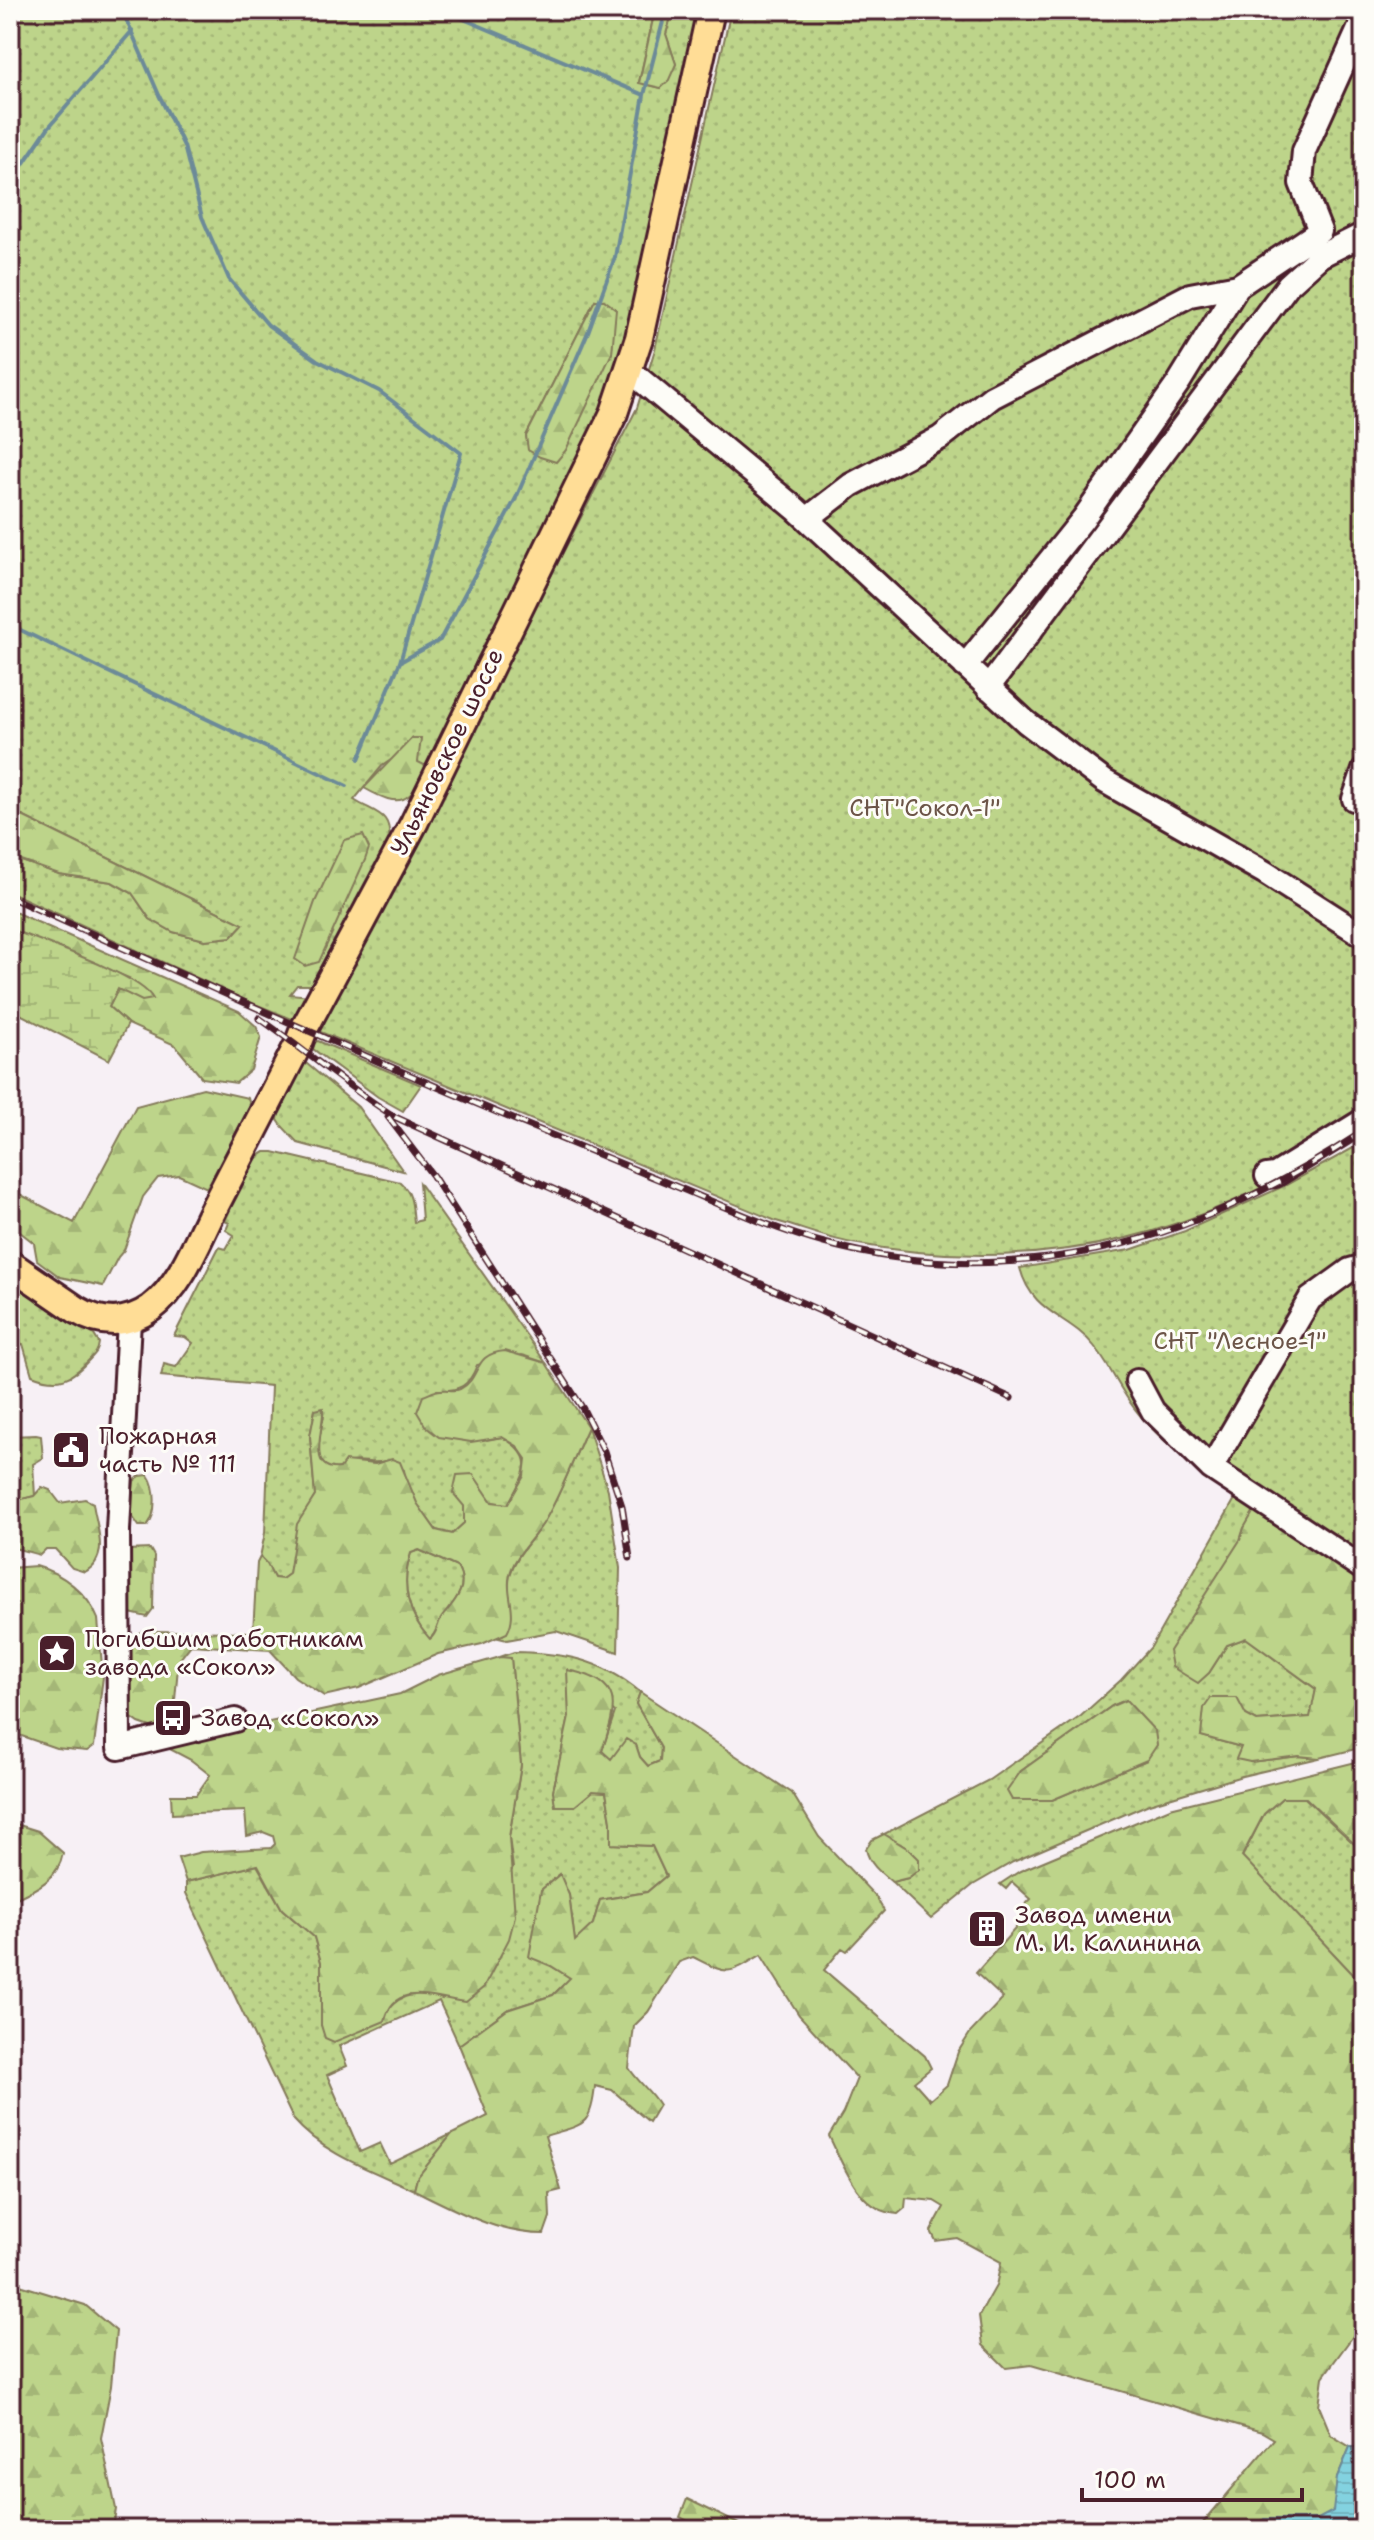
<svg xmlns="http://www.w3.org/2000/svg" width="1374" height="2540" viewBox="0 0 1374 2540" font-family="'Shantell Sans',sans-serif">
<defs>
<pattern id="grass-dots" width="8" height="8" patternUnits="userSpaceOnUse" patternTransform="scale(2)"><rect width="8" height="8" fill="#bdd48a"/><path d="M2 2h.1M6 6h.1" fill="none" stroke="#a4b677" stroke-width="1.8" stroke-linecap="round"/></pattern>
<pattern id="forest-firs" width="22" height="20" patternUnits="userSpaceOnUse" patternTransform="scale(2)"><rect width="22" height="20" fill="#bdd48a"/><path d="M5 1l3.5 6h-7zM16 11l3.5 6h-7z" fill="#a4b677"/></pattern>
<pattern id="wetland-marsh" width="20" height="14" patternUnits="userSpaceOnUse" patternTransform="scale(2)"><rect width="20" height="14" fill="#bdd48a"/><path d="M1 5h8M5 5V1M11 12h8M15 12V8" fill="none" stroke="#a4b677"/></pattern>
<pattern id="water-rules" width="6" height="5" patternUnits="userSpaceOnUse" patternTransform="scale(2)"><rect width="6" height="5" fill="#83d2e0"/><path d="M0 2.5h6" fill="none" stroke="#73b4c0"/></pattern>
</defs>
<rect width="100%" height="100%" fill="#f7f0f5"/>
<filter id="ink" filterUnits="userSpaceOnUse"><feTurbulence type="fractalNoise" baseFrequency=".0125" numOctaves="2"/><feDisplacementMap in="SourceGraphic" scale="16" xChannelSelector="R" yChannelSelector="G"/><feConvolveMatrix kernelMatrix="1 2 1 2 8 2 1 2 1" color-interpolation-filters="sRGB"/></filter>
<g filter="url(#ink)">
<!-- grass -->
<path fill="url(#grass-dots)" stroke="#847a5a" stroke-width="2" fill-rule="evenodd" d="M10 10H655L639 82 661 88 676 64 666 34 673 10H702L629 344 585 454 478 657 430 768 418 763 412 738 397 756 382 766 354 800C376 814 392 812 389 842L316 982 310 985H297L290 994 311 996 300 1018 292 1019 245 1000 10 892V857L59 874 112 882 132 893 150 919 173 932 205 940 231 937 243 924 10 810ZM595 300 613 332 612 353 529 450 526 436Z
M731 10H1364V1126C1323 1151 1281 1179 1238 1199 1115 1256 984 1267 852 1243 826 1238 801 1228 776 1221L318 1031 637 408 655 349Z
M318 1041 421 1085 403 1111 378 1097 313 1049 315 1042Z
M300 1058 358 1107 403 1171 298 1143 282 1126 278 1120 280 1103Z
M1364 1142V1568L1244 1528 1209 1673 1227 1645 1246 1638 1316 1689 1311 1717 1257 1721 1246 1715 1202 1736 1241 1747 1250 1762 1299 1756 1319 1758 1242 1776 1149 1804 1013 1862 973 1885 931 1919 892 1882 908 1878 918 1870V1859L910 1850 884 1834 989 1780 1081 1716 1121 1680 1151 1647 1236 1497C1201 1469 1161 1444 1134 1408 1120 1389 1109 1365 1094 1346 1069 1315 1032 1314 1020 1268L1130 1250 1185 1231 1286 1185ZM1126 1700 1147 1760 1052 1800H1012L1021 1771 1112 1706Z
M265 1152H273L400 1182C413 1194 412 1205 414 1222L422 1220 419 1183 546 1363 522 1355 477 1365C469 1386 460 1391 438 1390L487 1440 502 1437C540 1459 523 1474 508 1505L492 1502 482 1489 464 1506V1523L452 1534 436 1530C423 1513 406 1492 404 1470L384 1461C373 1465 361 1459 351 1462 345 1464 341 1470 333 1469 310 1465 321 1431 324 1416L315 1410 310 1436 315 1496 307 1510 294 1549 289 1574 282 1579 274 1578C268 1571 267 1564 260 1557L265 1533 271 1386 161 1376 164 1364 176 1367 193 1343 185 1337 174 1336 219 1247 226 1249 234 1235 226 1230 229 1223 225 1221C237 1197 240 1165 265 1152Z
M10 1276 94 1335 99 1343C98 1351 96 1353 90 1359 72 1379 59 1386 32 1375L23 1344 16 1345 10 1362Z
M588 1427 608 1490 620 1568 618 1652 556 1631 507 1640 499 1638C523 1622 503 1597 510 1575 516 1554 532 1541 543 1523 562 1493 573 1459 588 1427Z
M36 1435 41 1436 43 1458 33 1464 35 1496 10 1502V1436Z
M419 1550 457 1567C470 1587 454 1602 442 1618 435 1626 438 1633 429 1639 408 1613 400 1587 411 1553Z
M514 1652C564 1653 601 1659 640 1692L636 1704 661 1748 660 1761 648 1766 640 1757 636 1745 611 1760 602 1751 615 1712 568 1670 569 1717 553 1791 575 1806 593 1791 606 1792 611 1821V1844L652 1846 666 1876 647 1892 600 1900 593 1924 575 1942 569 1895 559 1875 541 1890 551 1966 571 1978 553 1995 507 2010 459 2045 439 2001 339 2046 347 2066 327 2075 360 2152 380 2143 390 2164 452 2134 417 2178 414 2190C371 2170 324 2155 293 2119L186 1893V1882L257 1865 282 1909 314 1937 321 1962V2025L388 2010C400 1993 424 1990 442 1999L513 1868 509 1837 521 1765 511 1659 500 1657Z
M1282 1798H1305L1364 1853V1986L1242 1857 1264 1814Z"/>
<!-- forest -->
<path fill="url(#forest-firs)" stroke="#847a5a" stroke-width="2" fill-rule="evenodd" d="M655 10H673L666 34 676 64 668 82 661 88 639 83Z
M595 300H604L616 309 612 353 566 450 556 462 540 457 528 450 526 436Z
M412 738H421L418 762 430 768C408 802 403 810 364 788Z
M10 810 243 924 231 937 205 940 173 932 150 919 132 893 112 882 59 874 10 857Z
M363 835 369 848 365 860 319 962 305 966 295 959 315 902 344 840Z
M10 910 239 1011 256 1026 261 1037 251 1070 236 1083 202 1078 175 1045 128 1024 109 1007 118 989 129 978 10 929Z
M203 1088 248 1098 250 1106 207 1188 179 1175 158 1178 143 1197 124 1250 118 1257 103 1286 60 1277 37 1260 34 1243 20 1232 10 1234V1189L74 1223 136 1106Z
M505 1351 546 1363 588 1427C573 1459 562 1492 544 1522 534 1538 519 1550 512 1568 502 1592 520 1610 507 1633L482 1644 438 1654 359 1688 324 1696 295 1677 270 1650 191 1645 180 1659 178 1667 174 1711 170 1718 156 1729 139 1723 125 1713 126 1654 130 1638 144 1631 253 1632 257 1563 260 1557 267 1564 274 1578 282 1579 289 1574 297 1524 315 1496 310 1436 315 1410 323 1408C325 1427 305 1472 340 1468L345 1461 375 1464 392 1459 400 1462 417 1503 436 1530 452 1534 464 1523V1506L453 1493 457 1475 473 1474 492 1502 508 1504 524 1476 526 1459 517 1446 502 1437 471 1442 439 1437 426 1427 417 1412 423 1396C429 1394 435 1390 441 1390 448 1389 454 1392 460 1389 483 1377 471 1354 505 1351ZM419 1550 457 1567C470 1587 454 1602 442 1617 436 1625 438 1633 430 1639 408 1616 400 1585 411 1553Z
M148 1475C157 1488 157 1514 147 1526H139L130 1513 134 1481 140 1476Z
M42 1487 50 1490 60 1503 85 1499 93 1503C96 1527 111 1557 85 1572L72 1568 55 1549H46L40 1555 10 1547V1502L34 1496Z
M1259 1502 1364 1568V1747L1319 1758 1299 1756 1250 1762 1236 1759 1241 1747 1201 1736 1204 1708 1211 1698H1237L1246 1715 1257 1721 1310 1717 1316 1689 1246 1638 1227 1645 1209 1673 1198 1683 1172 1667 1169 1651 1240 1540 1244 1528Z
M150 1549 154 1556 153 1609 147 1617 130 1613 124 1607 127 1550Z
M36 1566C62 1573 88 1593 98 1619L103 1677 94 1746 87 1751 56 1748 10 1732V1568Z
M500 1657 511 1658 521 1765 509 1837 515 1916 509 1939 484 1987 466 2002C437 1999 394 1979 385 2021L334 2042 325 2038 321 2025V1962L314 1937 282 1909 258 1865 186 1882 178 1858 201 1852 271 1848 275 1844 273 1836 263 1832 247 1836 245 1811 172 1814 171 1795H196L210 1775 191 1760 168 1748 171 1743 400 1694 438 1675Z
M567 1670C625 1681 617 1705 602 1751L611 1759 626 1739 636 1745 640 1757 648 1766 660 1761 661 1748 636 1704 640 1692 792 1793 819 1837 876 1897 884 1911 847 1951 842 1948 824 1970 925 2056 931 2068 914 2082 930 2100 947 2085 958 2052 970 2033 1003 1998 976 1973 1029 1913 1023 1907 1031 1899 1012 1882 1006 1889 1000 1884 1020 1871 1170 1808 1364 1760V1853L1306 1798H1282L1264 1814 1242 1856 1364 1986V2321L1323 2377 1319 2406 1331 2435 1350 2447 1337 2478 1334 2511 1319 2519H1265L1254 2530H1197L1274 2439 1262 2432 1031 2365 1006 2368 983 2345 979 2316 996 2286 1001 2262 957 2238 936 2241 931 2231 944 2207 934 2201 906 2198 905 2208 898 2214C859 2212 844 2166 829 2136L843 2113 857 2078 799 2015 761 1955C726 1976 729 1975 693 1957L679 1962 648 2012 634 2026 629 2068C638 2082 651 2091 659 2105L649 2122 612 2090 595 2086C591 2128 583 2124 545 2136L561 2190 549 2193 550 2217 544 2234C497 2234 456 2210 414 2190L417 2178 452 2134 488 2116 459 2045 507 2010 553 1995 570 1978 551 1966 529 1957 541 1890 560 1874 569 1895 575 1941 593 1924 600 1900 647 1892 666 1876 652 1846 611 1844V1821L606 1792 593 1791 575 1806H555L553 1791 569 1717Z
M1126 1700 1155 1731 1157 1745 1147 1760 1052 1800H1012L1007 1791 1021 1771 1112 1706Z
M10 1819 19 1825 38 1831 63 1853C58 1881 34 1890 10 1901Z
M884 1834 910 1850 919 1859V1870L908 1878 892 1882C881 1873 869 1864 866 1849L872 1840Z
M10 2282 85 2305 116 2331 111 2386 101 2438 116 2509 113 2530H10Z
M687 2499 751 2530H705L680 2517Z"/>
<!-- wetland -->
<path fill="url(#wetland-marsh)" stroke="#847a5a" stroke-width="2" d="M10 929C39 941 142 975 153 999L142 1001 118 989 109 1007 128 1024 109 1060 10 1009Z"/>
<!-- water -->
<path fill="url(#water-rules)" stroke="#6c8a98" stroke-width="2" d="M1350 2447H1364V2530H1254L1264 2519H1318L1333 2511 1337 2478Z"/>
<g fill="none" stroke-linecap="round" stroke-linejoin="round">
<!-- stream -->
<path stroke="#6c8a98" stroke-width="4" d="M122 10 159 95 184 146 202 217 229 279 268 325 317 360 379 391 461 453 400 662 359 759
M442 10 644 95
M10 183 48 128 132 31
M10 625 347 786
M400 662 440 640 516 498 588 332 615 257 644 95 666 10"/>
<defs>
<path id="minor" d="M630 371 796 509 1026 722 1104 781 1264 872 1364 936
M807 519 851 485 940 438 992 397 1190 295 1238 286 1320 231 1301 183 1304 151 1364 18
M965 666 1083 519 1179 382 1238 286
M988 688 1288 285 1320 256 1364 234
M1364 770 1354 799 1364 802
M1267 1176 1275 1175 1364 1120
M129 1320 118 1530 119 1748 235 1720
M1137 1381 1153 1411 1211 1468 1364 1569
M1211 1468 1310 1299 1350 1270 1364 1266"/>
<path id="major" d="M10 1264 77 1310C102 1325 127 1325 151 1308 183 1284 198 1238 216 1204 243 1151 271 1098 298 1045L304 1029 414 823 614 413 639 338 711 10"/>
</defs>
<!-- minor casing -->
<use href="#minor" stroke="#4a1f2b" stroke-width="28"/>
<!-- major casing -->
<use href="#major" stroke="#4a1f2b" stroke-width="32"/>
<!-- minor -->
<use href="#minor" stroke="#fdfcf7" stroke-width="22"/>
<!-- major -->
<use href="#major" stroke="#ffdd96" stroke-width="26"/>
<defs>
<path id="rail" d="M10 897C181 974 352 1052 525 1124 579 1146 633 1169 687 1191 732 1210 776 1230 824 1243 939 1275 1070 1267 1183 1225 1247 1202 1307 1168 1364 1131
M259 1018C305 1050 347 1087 395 1117L1011 1398
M388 1117 433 1176 583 1409 604 1451 622 1506 630 1558"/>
</defs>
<!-- rail casing -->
<use href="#rail" stroke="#4a1f2b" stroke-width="7"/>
<!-- rail -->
<use href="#rail" stroke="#fdfcf7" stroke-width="4" stroke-dasharray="12" stroke-linecap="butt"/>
</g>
</g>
<!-- icons -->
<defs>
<symbol id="civic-square" viewBox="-11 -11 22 22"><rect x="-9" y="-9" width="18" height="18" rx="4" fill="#4a1f2b" stroke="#fdfcf7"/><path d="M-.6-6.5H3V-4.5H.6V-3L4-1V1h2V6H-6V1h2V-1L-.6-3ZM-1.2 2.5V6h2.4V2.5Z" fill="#fff"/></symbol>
<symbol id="sight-square" viewBox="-11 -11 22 22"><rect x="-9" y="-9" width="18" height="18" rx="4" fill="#4a1f2b" stroke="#fdfcf7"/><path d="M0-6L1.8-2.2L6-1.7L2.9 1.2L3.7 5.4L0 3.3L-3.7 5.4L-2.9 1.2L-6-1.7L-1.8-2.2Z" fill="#fff"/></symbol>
<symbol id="bus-square" viewBox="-11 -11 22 22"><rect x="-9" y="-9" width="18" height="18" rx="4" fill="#4a1f2b" stroke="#fdfcf7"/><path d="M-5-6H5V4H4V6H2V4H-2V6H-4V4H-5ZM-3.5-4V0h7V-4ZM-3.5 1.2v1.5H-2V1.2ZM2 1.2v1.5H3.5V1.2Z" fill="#fff"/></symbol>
<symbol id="building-square" viewBox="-11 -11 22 22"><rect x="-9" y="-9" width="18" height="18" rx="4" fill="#4a1f2b" stroke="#fdfcf7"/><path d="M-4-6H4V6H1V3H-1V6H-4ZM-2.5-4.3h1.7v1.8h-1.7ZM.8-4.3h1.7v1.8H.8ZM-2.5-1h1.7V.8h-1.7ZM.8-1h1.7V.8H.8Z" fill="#fff"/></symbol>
</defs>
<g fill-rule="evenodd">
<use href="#civic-square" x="49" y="1428" width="44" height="44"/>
<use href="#sight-square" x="35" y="1631" width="44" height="44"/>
<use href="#bus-square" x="151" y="1696" width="44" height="44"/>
<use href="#building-square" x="965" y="1907" width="44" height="44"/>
</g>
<g text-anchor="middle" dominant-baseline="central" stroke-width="6" stroke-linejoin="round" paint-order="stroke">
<!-- street labels -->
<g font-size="24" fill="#4a1f2b" stroke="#fdfcf7">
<text transform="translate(447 752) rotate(-64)">Ульяновское шоссе</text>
</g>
<!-- park labels -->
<g font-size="24" fill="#6c5548" stroke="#fdfcf7">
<text x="925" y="808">СНТ"Сокол-1"</text>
<text x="1240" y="1341">СНТ "Лесное-1"</text>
</g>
<!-- poi labels -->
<g font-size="24" fill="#4a1f2b" stroke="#fdfcf7" text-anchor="start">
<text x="99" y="1436">Пожарная<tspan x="99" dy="28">часть № 111</tspan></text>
<text x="85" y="1639">Погибшим работникам<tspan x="85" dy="28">завода «Сокол»</tspan></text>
<text x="201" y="1718">Завод «Сокол»</text>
<text x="1015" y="1915">Завод имени<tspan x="1015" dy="28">М. И. Калинина</tspan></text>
</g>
</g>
<!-- margin -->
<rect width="1374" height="2540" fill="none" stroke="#fdfcf7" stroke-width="40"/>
<rect x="20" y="20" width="1334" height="2500" fill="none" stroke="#4a1f2b" stroke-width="3" filter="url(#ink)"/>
<!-- scale -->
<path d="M1082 2488v12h220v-12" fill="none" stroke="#4a1f2b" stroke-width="4"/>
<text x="1094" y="2488" font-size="24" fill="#4a1f2b" stroke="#fdfcf7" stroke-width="6" paint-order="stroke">100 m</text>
</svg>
